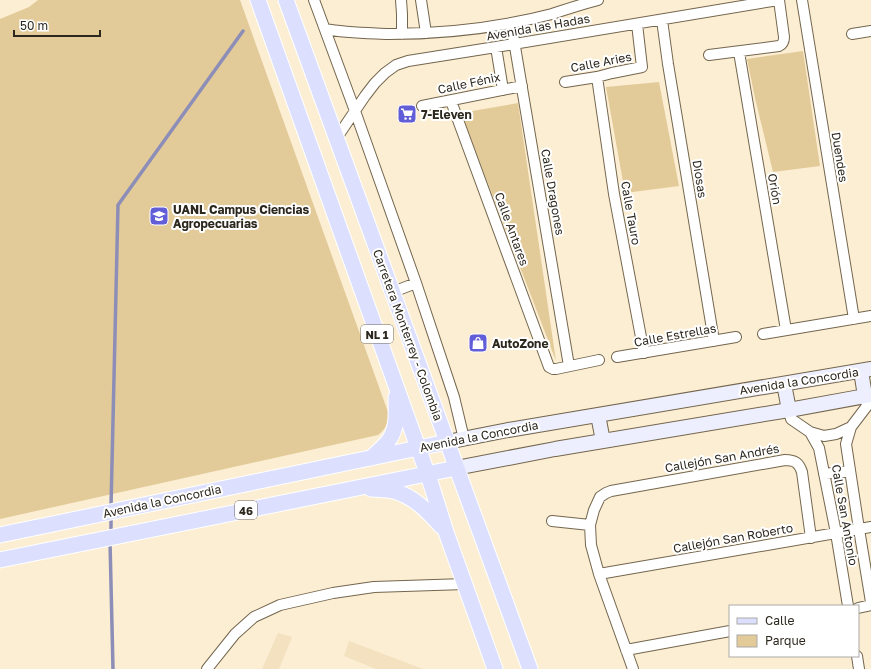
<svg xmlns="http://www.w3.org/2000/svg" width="871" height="669" viewBox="0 0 871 669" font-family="'Golos Text',sans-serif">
<rect width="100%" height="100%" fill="#fceed3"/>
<!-- built -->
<path fill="#f3e1bf" d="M278 633 292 637 279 669H262Z
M349 641 423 669H376L344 656Z"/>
<!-- green -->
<path fill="#e3ca99" d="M38 0H240L388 412C389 422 386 429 378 435L0 519V19L29 7Z
M803 51 820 166 773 172 755 98 747 59Z
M659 82 679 186 625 193 606 87Z
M518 103 556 361 461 113Z"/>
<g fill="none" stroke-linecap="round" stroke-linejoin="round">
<!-- stream -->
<path stroke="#8c8eb7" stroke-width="3.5" d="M111 507 118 205 243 31
M111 533V515
M110 541 113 669"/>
<defs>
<path id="minor" d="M314 0 355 111 416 283 454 397 464 439
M401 0 402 14V34
M421 0 426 33
M802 0 854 319
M662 20 668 64 714 341
M511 23 569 366
M325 29C346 33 367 33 389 34 444 34 498 28 552 14 567 9 583 4 598 0
M852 34 871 31
M496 47 503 90
M739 52 786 330
M709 55 779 46C783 44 784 42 784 37L779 0
M597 77 614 194 644 353
M565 82 597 77 612 73 642 67 637 24
M451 101 549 367 553 369H556L599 360
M422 106 522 86
M336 139 365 96 375 83 385 73 396 65 408 61 496 47 778 0
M393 292 416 283
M763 334 871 316
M617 357 736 337
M865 396 867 406 851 427 846 444 859 529 871 602
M789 410 791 419 810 432 819 448 836 533 848 606
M810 432 824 436 836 434 851 427
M824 474 850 471
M552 521 590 525
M599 574 871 527
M858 608 871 605
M626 650 730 631
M857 656 859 669
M207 669 235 634 254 617 280 605 333 593 374 587 465 584
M633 669 599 574 591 545 590 525 594 510 600 497 606 493 611 491 785 460C795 460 799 463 802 472L811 538"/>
<path id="secondary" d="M861 371 865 396
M784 384 789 410
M598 415 603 441
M447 442 508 430 871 369
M456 468 555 449 789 410 871 395"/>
<path id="primary" d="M258 0 430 481 446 532 495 669
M286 0 530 669
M371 458C377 452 384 447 389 440 398 427 396 412 396 397
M371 489C379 489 387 490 394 491 415 497 428 512 442 527
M0 535 447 442
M0 560 456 468"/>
</defs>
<!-- minor casing -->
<use href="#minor" stroke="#73664e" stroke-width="12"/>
<!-- secondary casing -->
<use href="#secondary" stroke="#73664e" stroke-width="16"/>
<!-- primary casing -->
<use href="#primary" stroke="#fff" stroke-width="17"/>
<!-- minor -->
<use href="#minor" stroke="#fff" stroke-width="10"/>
<!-- secondary -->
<use href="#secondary" stroke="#eeeffe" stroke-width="14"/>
<!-- primary -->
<use href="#primary" stroke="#dce0fe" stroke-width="15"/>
</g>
<!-- icons -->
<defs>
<symbol id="supermarket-square" viewBox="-11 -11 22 22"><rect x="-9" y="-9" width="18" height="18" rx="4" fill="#625ed7" stroke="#fff"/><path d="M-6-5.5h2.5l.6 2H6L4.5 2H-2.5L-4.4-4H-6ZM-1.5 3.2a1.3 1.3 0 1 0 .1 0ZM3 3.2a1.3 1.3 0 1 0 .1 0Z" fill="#fff"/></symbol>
<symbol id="university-square" viewBox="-11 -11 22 22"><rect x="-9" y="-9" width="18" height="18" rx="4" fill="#625ed7" stroke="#fff"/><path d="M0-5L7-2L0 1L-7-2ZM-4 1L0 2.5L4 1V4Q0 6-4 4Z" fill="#fff"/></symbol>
<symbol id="shop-square" viewBox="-11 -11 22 22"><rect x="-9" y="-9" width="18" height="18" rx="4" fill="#625ed7" stroke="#fff"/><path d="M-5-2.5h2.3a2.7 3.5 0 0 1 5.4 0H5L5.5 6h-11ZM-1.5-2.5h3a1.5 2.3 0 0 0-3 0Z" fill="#fff"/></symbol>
</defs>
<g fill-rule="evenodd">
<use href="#supermarket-square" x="396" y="103" width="22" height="22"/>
<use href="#university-square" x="148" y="205" width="22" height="22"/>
<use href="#shop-square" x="467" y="332" width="22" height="22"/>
</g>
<g text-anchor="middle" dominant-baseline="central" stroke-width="4" stroke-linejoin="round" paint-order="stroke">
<!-- shield labels -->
<g fill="#fff" stroke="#6c6862" stroke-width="1">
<rect x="361" y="325" width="32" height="18" rx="3"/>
<rect x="235" y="501" width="22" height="18" rx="3"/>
</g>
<g font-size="11" font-weight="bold" fill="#2d281e">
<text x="377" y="334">NL 1</text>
<text x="246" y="510">46</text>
</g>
<!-- street labels -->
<g font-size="12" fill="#2d281e" stroke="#fff">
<text transform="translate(538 27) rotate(-10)">Avenida las Hadas</text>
<text transform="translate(601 62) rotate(-11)">Calle Aries</text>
<text transform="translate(469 83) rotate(-12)">Calle Fénix</text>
<text transform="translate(840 157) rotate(81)">Duendes</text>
<text transform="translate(700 179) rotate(81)">Diosas</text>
<text transform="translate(775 189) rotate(80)">Orión</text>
<text transform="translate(553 192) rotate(80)">Calle Dragones</text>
<text transform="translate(631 213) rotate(80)">Calle Tauro</text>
<text transform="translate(512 229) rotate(70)">Calle Antares</text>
<text transform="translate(408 335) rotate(70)">Carretera Monterrey - Colombia</text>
<text transform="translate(675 335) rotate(-10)">Calle Estrellas</text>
<text transform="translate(799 381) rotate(-9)">Avenida la Concordia</text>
<text transform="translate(479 436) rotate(-11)">Avenida la Concordia</text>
<text transform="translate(722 458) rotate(-10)">Callejón San Andrés</text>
<text transform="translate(162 501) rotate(-12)">Avenida la Concordia</text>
<text transform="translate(845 515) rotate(80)">Calle San Antonio</text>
<text transform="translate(733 538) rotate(-10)">Callejón San Roberto</text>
</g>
<!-- poi labels -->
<g font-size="12" font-weight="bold" fill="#2d281e" stroke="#fff" text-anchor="start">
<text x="421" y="114">7-Eleven</text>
<text x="173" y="209">UANL Campus Ciencias<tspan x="173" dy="14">Agropecuarias</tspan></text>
<text x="492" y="343">AutoZone</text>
</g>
</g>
<!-- legend -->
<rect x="729" y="605" width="130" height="52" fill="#ffffff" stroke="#aba9a5"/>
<rect x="737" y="618" width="20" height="6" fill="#dce0fe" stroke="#aba9a5"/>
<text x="765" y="625" font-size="12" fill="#2d281e">Calle</text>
<rect x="737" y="635" width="20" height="12" fill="#e3ca99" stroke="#aba9a5"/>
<text x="765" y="645" font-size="12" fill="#2d281e">Parque</text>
<!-- scale -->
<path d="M14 30v6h86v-6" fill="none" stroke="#2d281e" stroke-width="2"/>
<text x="20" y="30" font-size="12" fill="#2d281e" stroke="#ffffff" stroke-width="3" paint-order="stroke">50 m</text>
</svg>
